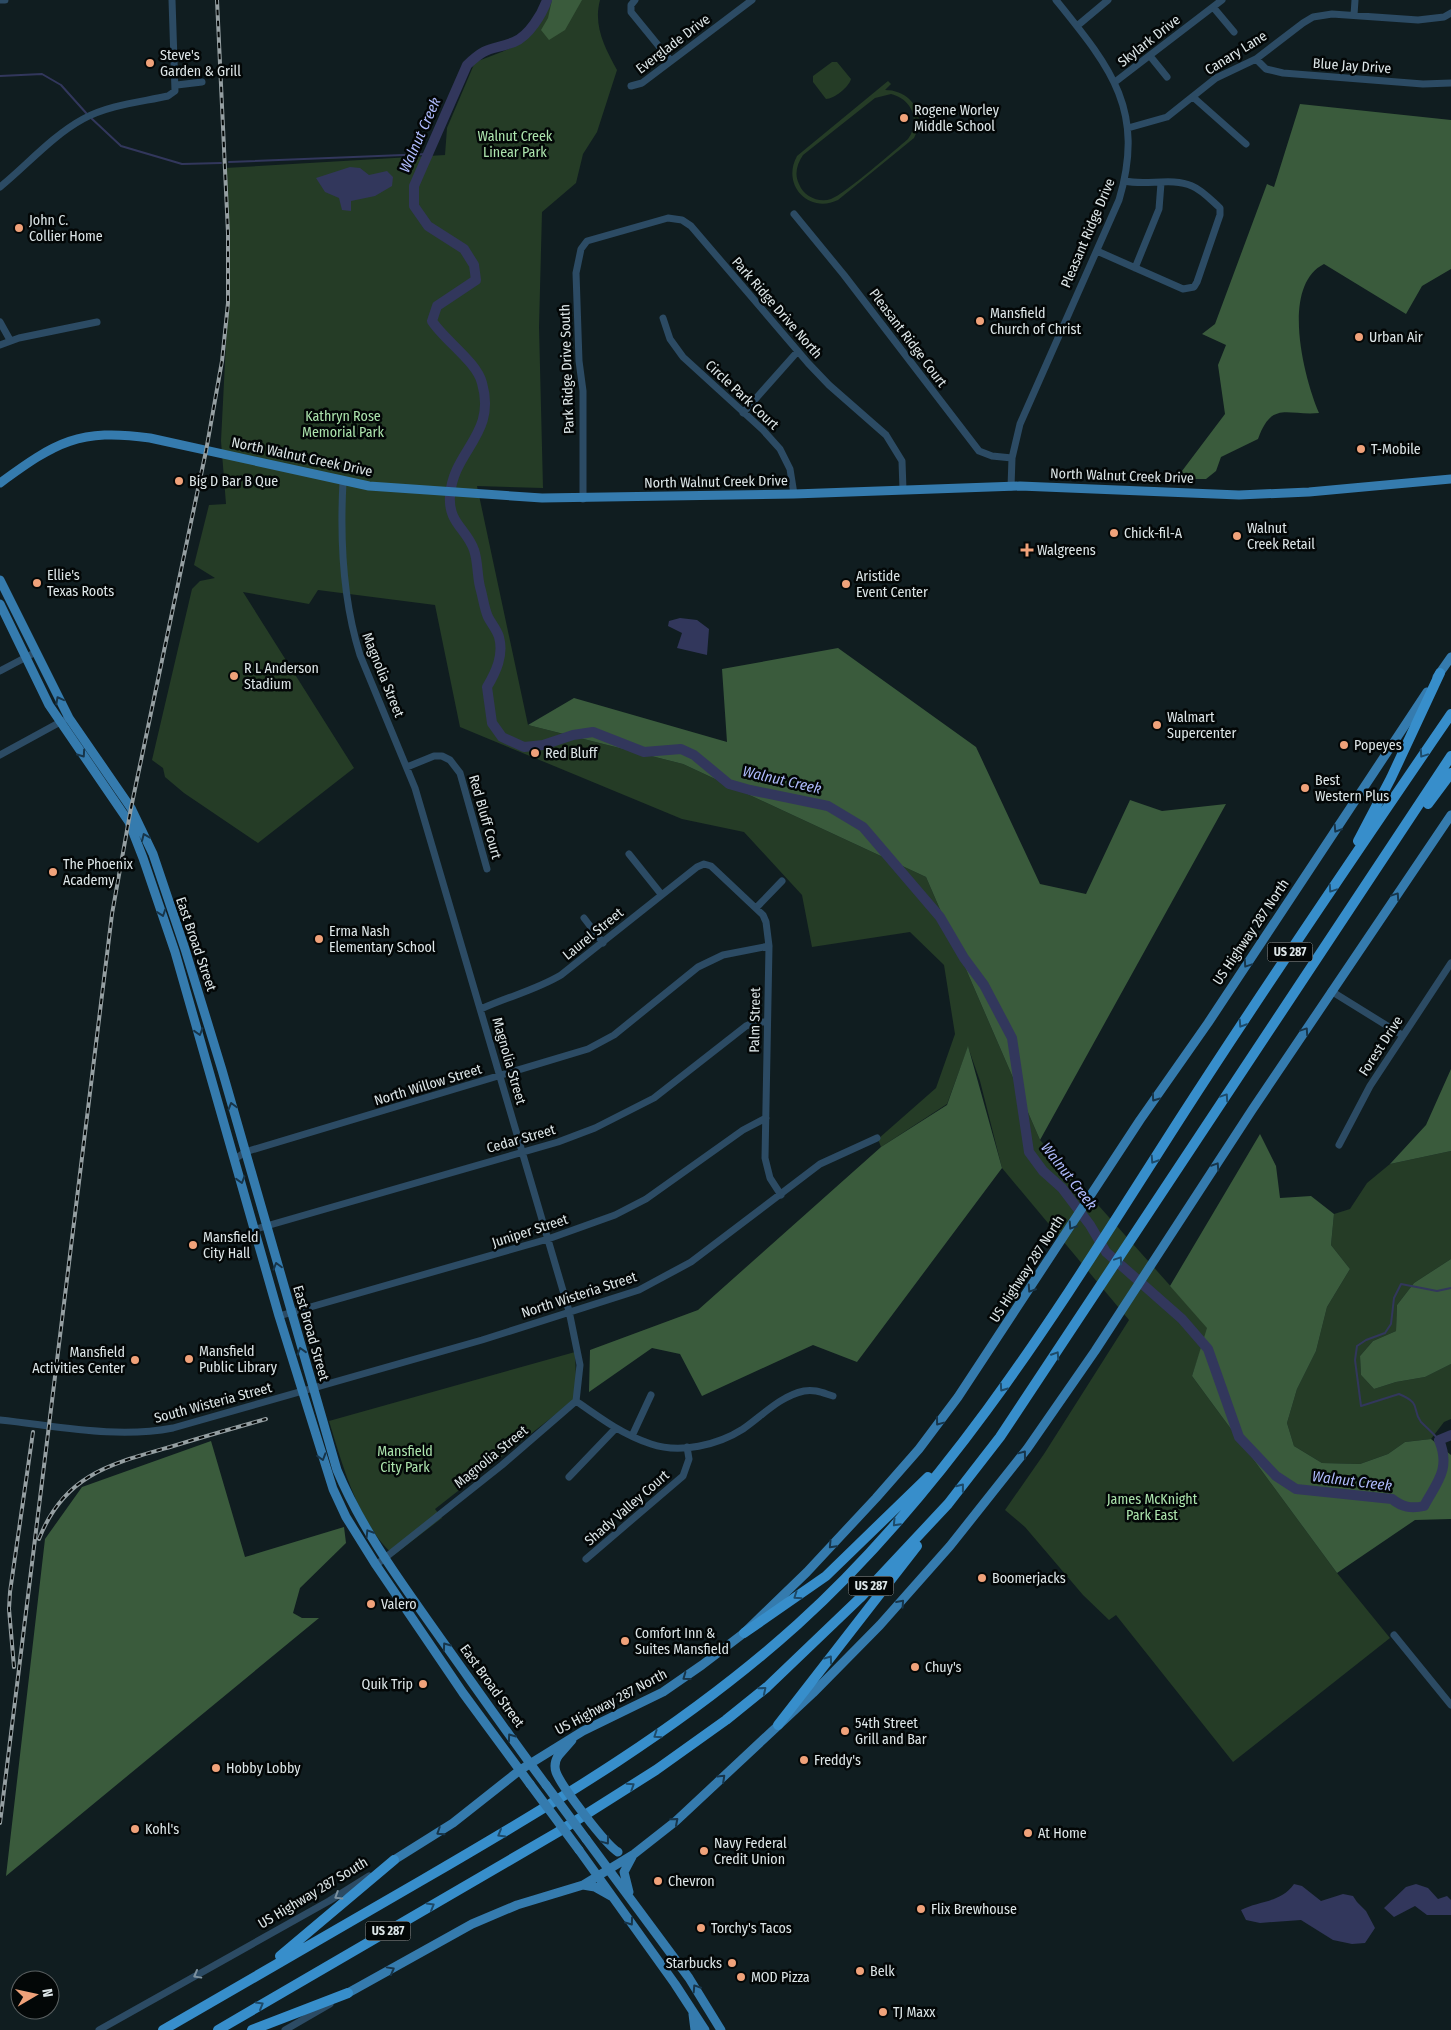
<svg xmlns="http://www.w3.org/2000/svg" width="1451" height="2030" viewBox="0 0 1451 2030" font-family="'Fira Sans Condensed',sans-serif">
<rect width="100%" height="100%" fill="#101d20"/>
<!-- green -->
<path fill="#253c26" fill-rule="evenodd" d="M551 0H600C593 26 605 48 617 70L597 132 583 154 576 183 542 212 539 327 543 488 477 486 528 725 683 764 926 877 1040 1140 1208 1328 1192 1376 1337 1573 1390 1638 1233 1762 1116 1615 1109 1620 1083 1595 1025 1527 1005 1510 1044 1454 1129 1320 1002 1168 980 1081 968 1047 947 1104 881 1147 878 1139 936 1088 955 1034 944 965 910 932 812 947 802 895 744 832 682 819 460 727 435 605 318 590 309 604 243 592 354 768 258 843 184 793 165 777 163 768 152 760 192 589 200 581 215 578 194 565 209 505 226 504 221 441 228 303 225 168 445 155 447 128 475 62C513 48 537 42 551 0Z
M832 62H837L851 79C849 87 834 99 826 99L813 82V76Z
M888 81 891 84 885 90C911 90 927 114 914 138L838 200C809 214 781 185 797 156ZM891 94C912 99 921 121 908 139 895 150 845 194 831 199 819 203 804 197 799 184 794 174 797 164 803 155L875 98Z
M1451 1151V1259L1414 1283 1397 1305 1396 1331 1373 1341 1360 1356 1361 1375 1374 1389 1396 1382 1425 1377 1451 1364V1419L1444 1422 1431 1439 1405 1442 1388 1454 1360 1464 1322 1463 1294 1446 1287 1423 1297 1389 1316 1351 1327 1307 1350 1269 1331 1245 1334 1214 1350 1209 1367 1183 1390 1164Z
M575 1352 576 1379 574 1400 435 1509 442 1518 394 1555C359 1526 342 1464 329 1421Z"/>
<!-- forest -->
<path fill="#3a5b3c" d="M552 0H582L565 30 549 40 541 30 548 18Z
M1300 104 1451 120V269L1422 286 1406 314 1324 264C1280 286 1304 378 1319 413 1287 416 1272 400 1258 439L1221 457 1216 471 1206 479H1185L1182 471 1225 414 1218 365 1226 345 1202 334 1215 324 1267 184 1274 187Z
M838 648 976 747 1040 884 1086 894 1130 800 1162 811 1226 804 1040 1140 926 877 683 764 528 725 574 698 727 742 722 669Z
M968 1046 1002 1168 857 1362 813 1345 702 1396 680 1354 652 1348 589 1392 590 1350 698 1310 881 1147 947 1105Z
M1451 1069V1151L1390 1164 1426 1125Z
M1260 1134 1276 1166 1280 1198 1311 1196 1334 1214 1331 1245 1350 1269 1327 1307 1316 1351 1297 1389 1287 1423 1294 1446 1322 1463 1360 1464 1388 1454 1405 1442 1431 1439 1451 1455V1519L1415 1520 1337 1573 1192 1376 1207 1328 1170 1286Z
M1451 1259V1364L1425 1377 1396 1382 1374 1389 1361 1375 1360 1356 1373 1341 1396 1331 1397 1305 1414 1283Z
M211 1441 245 1557 344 1527 346 1543 300 1588 293 1613 302 1618H319L6 1876 45 1539 82 1487Z"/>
<!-- water -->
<path fill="#32375c" d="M350 167 360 168 369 175 387 171 393 177 392 186 375 196 351 201V211L342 210 339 198 325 192 316 178Z
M680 618 697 620 709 629 707 655 677 648 682 633 668 626 669 621Z
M1294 1884 1302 1886 1321 1901 1343 1894 1353 1896 1357 1902 1366 1911 1375 1928 1365 1943 1352 1944 1333 1940 1301 1920 1260 1923 1246 1920 1241 1910C1260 1900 1281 1903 1294 1884Z
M1416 1884 1428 1888 1438 1899 1447 1896 1451 1900V1915H1427L1415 1906 1394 1917 1384 1908 1406 1887Z"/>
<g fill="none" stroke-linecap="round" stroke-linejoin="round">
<!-- stream -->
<path stroke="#32375c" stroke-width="2" d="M0 76 42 74 61 85 87 114
M90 117 121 146 182 164 221 163
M229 162 428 154
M1439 1440C1433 1433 1427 1428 1421 1422 1411 1409 1423 1404 1399 1394L1361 1406 1355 1360 1357 1346 1366 1340 1385 1333 1391 1324 1394 1298 1401 1284 1437 1291 1451 1288"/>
<!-- river -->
<path stroke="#32375c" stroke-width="10" d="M547 0C542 14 529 36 514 42 490 51 488 45 467 65L414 186V206L428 226 464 249 474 265 476 280 437 306 432 321C444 340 477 362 482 383 497 435 453 450 450 496 448 523 467 529 474 550 478 561 477 575 480 587 483 597 484 608 488 617 491 623 497 630 499 637 504 655 496 672 487 687L492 723 502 737 524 747 543 745 573 735 593 732 644 752 681 749 694 755 729 784 750 790 828 806 863 827 940 917 964 958 984 985 1012 1038 1029 1152 1043 1171 1062 1188 1090 1225 1106 1252 1182 1319 1208 1349 1239 1437 1276 1476 1296 1489 1392 1499C1402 1507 1411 1509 1424 1506 1437 1482 1451 1469 1439 1440L1451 1435"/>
<!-- minor -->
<path stroke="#2c4b64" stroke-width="7" d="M0 0H5
M635 0 631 5V12L671 61
M1213 7 1234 32
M1354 15 1355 0
M1077 26 1108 0
M1150 56 1167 77
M1256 59 1266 69 1283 73 1423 84 1451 83
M1115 82 1222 0
M177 85 202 82
M631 86 642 83 752 0
M1193 97 1246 144
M1128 128 1167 117 1216 78 1256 59 1303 23 1313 17 1332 14 1418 20 1444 17 1451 13
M0 187C27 165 52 136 83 119 108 105 141 102 168 96L175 91 172 0
M794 214 844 275 979 451 992 456 1012 458
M1097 251 1183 289 1194 287 1197 282 1220 215V208C1211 200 1202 190 1192 186 1172 177 1146 186 1125 181
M1135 268 1159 209 1161 183
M663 318 670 339 683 357 763 430 780 449 790 469 794 494
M0 322 10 340
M0 345 19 338 97 322
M743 413 798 351
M343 482C340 538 343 601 360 655L415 788 569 1311 580 1365 576 1401 502 1465 376 1565
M1011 487 1012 458 1020 424 1119 200C1146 109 1110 67 1056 0
M583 499V391L579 361 576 273 581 249 587 241 668 218 682 220 691 226 808 363 829 385 886 435 902 461 903 490
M0 671 34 653
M0 755 64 720
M407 767 434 756H442L450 760 460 773 487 869
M629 854 661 894
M756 908 782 881
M584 918 603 943
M1331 991 1402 1035
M481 1009C507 997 536 990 561 975L697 867 704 864 711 866 763 915 766 922 769 946 765 1158 770 1178 781 1195
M1339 1145 1370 1086 1451 963
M235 1159 245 1152 588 1049 614 1035 698 967 723 955 769 946
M256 1229 558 1142 595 1128 654 1098 746 1026 755 1022H767
M279 1316 548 1239 615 1215 646 1199 743 1130 766 1118
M576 1401C600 1418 623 1435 651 1444 680 1454 718 1445 743 1429 762 1416 780 1396 804 1391 815 1389 823 1393 833 1396
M0 1420C58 1426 116 1439 173 1428L482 1340 639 1290 691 1262 820 1164 877 1138
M632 1436 651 1395
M569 1477 615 1429
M586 1559 683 1476 689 1459 687 1447
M1394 1635 1451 1705
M99 2030 329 1901 369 1876
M285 2030 330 2004"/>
<!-- major -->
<path stroke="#357bae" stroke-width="9" d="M0 483C56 442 79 428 150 438L369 486 542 498 794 494 1020 486 1239 495 1309 492 1451 479
M0 580 69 718 131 808 153 854 185 949 222 1070 337 1470C363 1532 403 1585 441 1639 476 1688 510 1737 546 1785
M0 604 49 705 129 822 143 858 175 952 279 1316 333 1489 346 1517 376 1565 463 1693 530 1784
M1437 677 1451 657
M558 1756 572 1740
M586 1839 689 1978 721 2030
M579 1850 675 1984 705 2030
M394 1860 453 1823 520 1770 583 1731 663 1692 702 1665 744 1633 807 1572 876 1498 919 1449 958 1397 1140 1120 1208 1023 1427 692
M583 1885 595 1887 611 1896
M629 1892 624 1872 632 1857
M348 1993 472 1924 517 1905 583 1885 634 1854 676 1821 813 1693 880 1625 950 1546 1027 1449 1095 1351 1252 1110 1451 815
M693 2014 695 2030"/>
<!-- highway -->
<path stroke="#378ecb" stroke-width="10" d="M1428 804 1451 773
M1358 841 1391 778 1440 673
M744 1633 826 1576 928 1477
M778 1725 917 1546
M280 1956 394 1860
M163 2030C250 1979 337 1929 424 1879 555 1803 685 1726 798 1624 957 1480 1068 1293 1183 1114 1270 979 1360 847 1451 714
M218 2030 558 1832 656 1770 726 1720 767 1687 860 1598 948 1504 1000 1437 1451 756
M252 2030 348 1993"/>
<defs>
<path id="rail" d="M39 1539C64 1475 110 1464 170 1447 202 1437 234 1428 266 1419
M14 1667 9 1609 10 1592 33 1432
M0 1823 112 914 131 808 206 451 222 361 228 303V233L217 0"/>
</defs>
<!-- rail casing -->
<use href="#rail" stroke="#959fa2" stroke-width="4"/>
<!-- rail -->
<use href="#rail" stroke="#030707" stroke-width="2" stroke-dasharray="5.5" stroke-linecap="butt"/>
<!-- major-bridge -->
<path stroke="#357bae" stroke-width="9" d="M558 1756C555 1761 554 1766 556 1772 561 1786 606 1845 618 1852
M530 1784 579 1850
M546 1785 586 1839"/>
</g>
<!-- one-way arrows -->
<defs><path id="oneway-chevron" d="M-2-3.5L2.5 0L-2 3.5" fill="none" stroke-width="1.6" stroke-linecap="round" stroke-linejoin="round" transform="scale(1.25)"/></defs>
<g stroke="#17354a">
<use href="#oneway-chevron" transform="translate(59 700) rotate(-118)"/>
<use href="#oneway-chevron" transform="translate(82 754) rotate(55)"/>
<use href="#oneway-chevron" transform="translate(1337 829) rotate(123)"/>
<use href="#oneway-chevron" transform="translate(145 837) rotate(-113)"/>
<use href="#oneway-chevron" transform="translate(1396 896) rotate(-56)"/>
<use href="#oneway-chevron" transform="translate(162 913) rotate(71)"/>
<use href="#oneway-chevron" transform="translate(1247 964) rotate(124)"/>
<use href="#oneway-chevron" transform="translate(1305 1031) rotate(-56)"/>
<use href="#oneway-chevron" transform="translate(199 1032) rotate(73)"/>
<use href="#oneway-chevron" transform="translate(1155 1098) rotate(125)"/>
<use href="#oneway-chevron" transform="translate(232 1106) rotate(-106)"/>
<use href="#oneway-chevron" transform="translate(1216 1166) rotate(-57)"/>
<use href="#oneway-chevron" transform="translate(241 1180) rotate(73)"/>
<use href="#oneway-chevron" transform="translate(1072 1226) rotate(123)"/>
<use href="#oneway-chevron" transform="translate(277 1266) rotate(-106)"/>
<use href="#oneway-chevron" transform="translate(1031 1289) rotate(123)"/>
<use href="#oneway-chevron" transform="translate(301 1351) rotate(-107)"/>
<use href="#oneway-chevron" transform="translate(939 1422) rotate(127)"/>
<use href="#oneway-chevron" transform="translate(1023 1454) rotate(-53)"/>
<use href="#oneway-chevron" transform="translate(322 1457) rotate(73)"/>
<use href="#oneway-chevron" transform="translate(369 1533) rotate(-122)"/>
<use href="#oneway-chevron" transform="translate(832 1545) rotate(133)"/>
<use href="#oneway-chevron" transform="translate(901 1603) rotate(-48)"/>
<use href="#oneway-chevron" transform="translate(446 1646) rotate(-126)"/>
<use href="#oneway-chevron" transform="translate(686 1677) rotate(144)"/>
<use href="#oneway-chevron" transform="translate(511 1737) rotate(-126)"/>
<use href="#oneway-chevron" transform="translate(722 1778) rotate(-43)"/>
<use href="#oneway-chevron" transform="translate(675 1821) rotate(-41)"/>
<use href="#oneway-chevron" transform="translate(440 1832) rotate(147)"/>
<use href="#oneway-chevron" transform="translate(606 1841) rotate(53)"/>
<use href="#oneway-chevron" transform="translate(630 1922) rotate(54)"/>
<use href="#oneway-chevron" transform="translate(391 1970) rotate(-29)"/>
<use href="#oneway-chevron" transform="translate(696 1988) rotate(-123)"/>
</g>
<g stroke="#1d4a69">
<use href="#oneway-chevron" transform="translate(1423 754) rotate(124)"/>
<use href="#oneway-chevron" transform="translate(1332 889) rotate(124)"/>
<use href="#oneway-chevron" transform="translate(1242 1024) rotate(123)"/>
<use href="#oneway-chevron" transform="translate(1225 1097) rotate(-56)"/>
<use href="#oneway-chevron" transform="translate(1154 1160) rotate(123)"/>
<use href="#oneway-chevron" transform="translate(1119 1260) rotate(-56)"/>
<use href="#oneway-chevron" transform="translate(1056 1355) rotate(-57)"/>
<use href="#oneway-chevron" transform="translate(1003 1388) rotate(125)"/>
<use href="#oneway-chevron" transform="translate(961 1487) rotate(-52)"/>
<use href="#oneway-chevron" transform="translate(896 1523) rotate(133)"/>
<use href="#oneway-chevron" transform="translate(797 1596) rotate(145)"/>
<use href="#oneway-chevron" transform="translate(829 1659) rotate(-54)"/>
<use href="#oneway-chevron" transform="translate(763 1690) rotate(-40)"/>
<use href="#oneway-chevron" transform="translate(657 1735) rotate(146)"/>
<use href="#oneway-chevron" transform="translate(631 1786) rotate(-33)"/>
<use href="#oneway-chevron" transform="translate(501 1834) rotate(150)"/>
<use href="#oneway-chevron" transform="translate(431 1906) rotate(-30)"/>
<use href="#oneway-chevron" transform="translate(260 2005) rotate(-30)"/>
</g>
<g stroke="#7c919f">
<use href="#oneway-chevron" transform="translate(338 1896) rotate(148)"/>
<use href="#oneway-chevron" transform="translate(197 1975) rotate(151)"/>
</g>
<!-- markers -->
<g fill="#f0a27a" stroke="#030707" stroke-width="2">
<circle cx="150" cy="63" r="5"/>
<circle cx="904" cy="118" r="5"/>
<circle cx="19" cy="228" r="5"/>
<circle cx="980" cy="321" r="5"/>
<circle cx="1359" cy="337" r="5"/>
<circle cx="1361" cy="449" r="5"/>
<circle cx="179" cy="481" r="5"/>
<circle cx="1114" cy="533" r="5"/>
<circle cx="1237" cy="536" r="5"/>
<path d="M1024.5 542.5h5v5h5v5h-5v5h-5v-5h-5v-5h5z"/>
<circle cx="37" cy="583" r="5"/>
<circle cx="846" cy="584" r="5"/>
<circle cx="234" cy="676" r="5"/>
<circle cx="1157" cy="725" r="5"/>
<circle cx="1344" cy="745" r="5"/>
<circle cx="535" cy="753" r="5"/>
<circle cx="1305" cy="788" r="5"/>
<circle cx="53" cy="872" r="5"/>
<circle cx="319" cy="939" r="5"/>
<circle cx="193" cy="1245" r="5"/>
<circle cx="189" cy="1359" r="5"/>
<circle cx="135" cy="1360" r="5"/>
<circle cx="982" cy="1578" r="5"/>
<circle cx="371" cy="1604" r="5"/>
<circle cx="625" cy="1641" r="5"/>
<circle cx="915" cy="1667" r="5"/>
<circle cx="423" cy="1684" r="5"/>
<circle cx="845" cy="1731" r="5"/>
<circle cx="804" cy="1760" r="5"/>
<circle cx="216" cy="1768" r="5"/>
<circle cx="135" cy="1829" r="5"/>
<circle cx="1028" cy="1833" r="5"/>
<circle cx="704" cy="1851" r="5"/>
<circle cx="658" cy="1881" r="5"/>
<circle cx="921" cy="1909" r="5"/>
<circle cx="701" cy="1928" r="5"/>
<circle cx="732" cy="1963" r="5"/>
<circle cx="860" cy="1971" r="5"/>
<circle cx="741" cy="1977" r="5"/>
<circle cx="883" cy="2012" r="5"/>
</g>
<g text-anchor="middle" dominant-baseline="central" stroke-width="5" stroke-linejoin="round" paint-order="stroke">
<!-- shield labels -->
<g fill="#030707" stroke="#9ca3a4" stroke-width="1">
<rect x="1267.5" y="942.5" width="45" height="19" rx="4"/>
<rect x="848.5" y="1576.5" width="45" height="19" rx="4"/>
<rect x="365.5" y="1921.5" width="45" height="19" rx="4"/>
</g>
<g font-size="12" font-weight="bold" fill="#dde6e8">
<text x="1290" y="952">US 287</text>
<text x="871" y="1586">US 287</text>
<text x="388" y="1931">US 287</text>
</g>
<!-- street labels -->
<g font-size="14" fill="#dde6e8" stroke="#030707">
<text transform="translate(1149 41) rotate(-38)">Skylark Drive</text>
<text transform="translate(673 44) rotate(-37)">Everglade Drive</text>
<text transform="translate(1236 53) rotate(-32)">Canary Lane</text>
<text transform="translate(1352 66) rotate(4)">Blue Jay Drive</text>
<text transform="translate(1088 233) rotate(-67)">Pleasant Ridge Drive</text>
<text transform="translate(777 308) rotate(49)">Park Ridge Drive North</text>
<text transform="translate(908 338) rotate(53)">Pleasant Ridge Court</text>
<text transform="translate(567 369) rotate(-92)">Park Ridge Drive South</text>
<text transform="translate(742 395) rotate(43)">Circle Park Court</text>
<text transform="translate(302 457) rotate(12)">North Walnut Creek Drive</text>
<text transform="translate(1122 476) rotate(2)">North Walnut Creek Drive</text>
<text transform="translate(716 482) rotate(-1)">North Walnut Creek Drive</text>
<text transform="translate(383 675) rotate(68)">Magnolia Street</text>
<text transform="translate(485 817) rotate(74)">Red Bluff Court</text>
<text transform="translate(1251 932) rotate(-56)">US Highway 287 North</text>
<text transform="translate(593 934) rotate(-39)">Laurel Street</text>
<text transform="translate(196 944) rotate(71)">East Broad Street</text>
<text transform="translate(755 1020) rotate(-89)">Palm Street</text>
<text transform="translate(1381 1046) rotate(-57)">Forest Drive</text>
<text transform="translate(509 1061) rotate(74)">Magnolia Street</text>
<text transform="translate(428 1085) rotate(-17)">North Willow Street</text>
<text transform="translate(521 1139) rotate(-16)">Cedar Street</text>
<text transform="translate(530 1231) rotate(-18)">Juniper Street</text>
<text transform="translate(1027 1269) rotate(-57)">US Highway 287 North</text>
<text transform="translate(579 1295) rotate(-18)">North Wisteria Street</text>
<text transform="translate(311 1333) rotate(74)">East Broad Street</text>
<text transform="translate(213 1403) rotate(-15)">South Wisteria Street</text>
<text transform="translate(491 1457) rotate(-39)">Magnolia Street</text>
<text transform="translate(627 1508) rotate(-41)">Shady Valley Court</text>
<text transform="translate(492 1686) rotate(54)">East Broad Street</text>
<text transform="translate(611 1702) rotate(-28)">US Highway 287 North</text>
<text transform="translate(313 1893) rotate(-31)">US Highway 287 South</text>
</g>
<!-- poi labels -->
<g font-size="14" fill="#dde6e8" stroke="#030707" text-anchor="start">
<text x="160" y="55">Steve's<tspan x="160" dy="16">Garden &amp; Grill</tspan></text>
<text x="914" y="110">Rogene Worley<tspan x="914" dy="16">Middle School</tspan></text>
<text x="29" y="220">John C.<tspan x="29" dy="16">Collier Home</tspan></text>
<text x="990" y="313">Mansfield<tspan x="990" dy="16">Church of Christ</tspan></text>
<text x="1369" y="337">Urban Air</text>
<text x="1371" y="449">T-Mobile</text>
<text x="189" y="481">Big D Bar B Que</text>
<text x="1247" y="528">Walnut<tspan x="1247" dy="16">Creek Retail</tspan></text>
<text x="1124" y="533">Chick-fil-A</text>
<text x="1037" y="550">Walgreens</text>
<text x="47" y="575">Ellie's<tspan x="47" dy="16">Texas Roots</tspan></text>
<text x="856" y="576">Aristide<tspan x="856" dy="16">Event Center</tspan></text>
<text x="244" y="668">R L Anderson<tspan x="244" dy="16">Stadium</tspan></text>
<text x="1167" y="717">Walmart<tspan x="1167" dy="16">Supercenter</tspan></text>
<text x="1354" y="745">Popeyes</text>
<text x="545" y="753">Red Bluff</text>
<text x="1315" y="780">Best<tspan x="1315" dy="16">Western Plus</tspan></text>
<text x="63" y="864">The Phoenix<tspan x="63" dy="16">Academy</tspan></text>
<text x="329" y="931">Erma Nash<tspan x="329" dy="16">Elementary School</tspan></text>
<text x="203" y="1237">Mansfield<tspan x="203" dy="16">City Hall</tspan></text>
<text x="199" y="1351">Mansfield<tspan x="199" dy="16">Public Library</tspan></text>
<text x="125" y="1352" text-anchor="end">Mansfield<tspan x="125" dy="16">Activities Center</tspan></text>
<text x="992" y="1578">Boomerjacks</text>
<text x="381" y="1604">Valero</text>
<text x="635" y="1633">Comfort Inn &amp;<tspan x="635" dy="16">Suites Mansfield</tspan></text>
<text x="925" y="1667">Chuy's</text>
<text x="413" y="1684" text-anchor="end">Quik Trip</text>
<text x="855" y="1723">54th Street<tspan x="855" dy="16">Grill and Bar</tspan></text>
<text x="814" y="1760">Freddy's</text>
<text x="226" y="1768">Hobby Lobby</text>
<text x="145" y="1829">Kohl's</text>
<text x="1038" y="1833">At Home</text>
<text x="714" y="1843">Navy Federal<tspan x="714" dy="16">Credit Union</tspan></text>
<text x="668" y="1881">Chevron</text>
<text x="931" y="1909">Flix Brewhouse</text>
<text x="711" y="1928">Torchy's Tacos</text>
<text x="722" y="1963" text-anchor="end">Starbucks</text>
<text x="870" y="1971">Belk</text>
<text x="751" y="1977">MOD Pizza</text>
<text x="893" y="2012">TJ Maxx</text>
</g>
<!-- park labels -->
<g font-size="14" fill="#ace4ad" stroke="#030707">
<text x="515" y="136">Walnut Creek<tspan x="515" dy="16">Linear Park</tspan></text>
<text x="343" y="416">Kathryn Rose<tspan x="343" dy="16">Memorial Park</tspan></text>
<text x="405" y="1451">Mansfield<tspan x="405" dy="16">City Park</tspan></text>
<text x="1152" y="1499">James McKnight<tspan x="1152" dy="16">Park East</tspan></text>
</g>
<!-- water labels -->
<g font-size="15" font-style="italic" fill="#aebafc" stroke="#030707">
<text transform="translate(420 135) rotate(-66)">Walnut Creek</text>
<text transform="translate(782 780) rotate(13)">Walnut Creek</text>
<text transform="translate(1069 1176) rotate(52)">Walnut Creek</text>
<text transform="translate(1352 1481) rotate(7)">Walnut Creek</text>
</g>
</g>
<!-- north arrow -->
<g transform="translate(35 1995) rotate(81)"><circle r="24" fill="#030707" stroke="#5a6061"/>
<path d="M0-4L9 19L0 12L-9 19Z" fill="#f0a27a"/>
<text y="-8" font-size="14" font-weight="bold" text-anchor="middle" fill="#dde6e8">N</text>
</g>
</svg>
